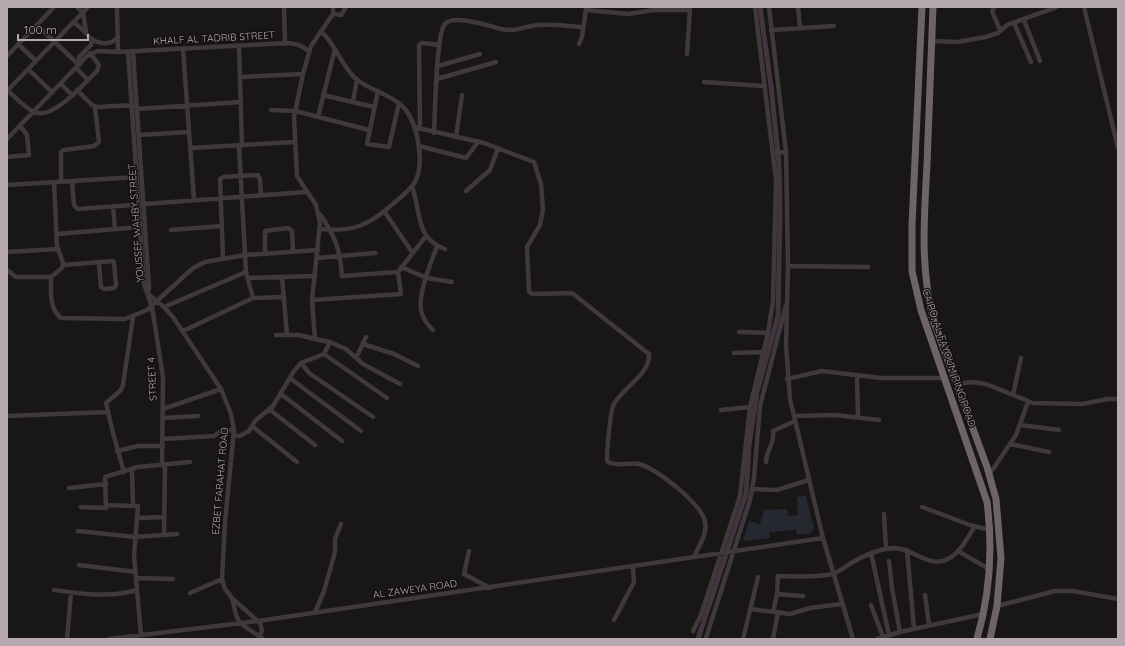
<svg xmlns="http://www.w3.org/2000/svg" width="1125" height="646" viewBox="0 0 1125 646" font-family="Quicksand,sans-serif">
<rect width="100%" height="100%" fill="#181616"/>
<!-- green -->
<path fill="#262830" d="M806 496 814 528 811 533 797 535 796 530 769 532 770 538 743 541 749 521 760 524 764 510 787 509 788 516 798 515 797 497Z"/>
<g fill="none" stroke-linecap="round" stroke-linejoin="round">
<!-- canal -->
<path stroke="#443441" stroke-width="5" d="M698 639 746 494 749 446 757 392 778 316 780 210 779 165 771 86 760 7"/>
<!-- minor -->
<path stroke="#3f393b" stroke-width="4.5" d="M77 7 83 13 86 31
M117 7 118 52
M284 7 285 44
M769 7 786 152 788 266 786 345 790 399 823 538 853 639
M798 7 800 28
M995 7 992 11 1000 30
M1084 7 1118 148
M586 10 628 14 654 10H690L687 54
M333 14 341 15 346 7
M1024 20 1040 61
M74 22 86 33 92 41 91 45 79 57 80 64
M1014 23 1031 62
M37 25 79 65
M771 30 834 26
M92 39C100 45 111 45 118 37
M932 41 957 42 986 37 998 33 1007 25 1057 7
M18 44 36 61
M579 44 582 37 586 9
M239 46 242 146
M183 49 194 199
M128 52 144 284 152 307 163 377 162 465
M133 52 149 286 148 294
M7 56 54 7
M438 66 480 54
M76 68 88 80
M28 69 52 92
M240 77 303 74
M437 79 496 62
M704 82 765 86
M61 84 72 95
M7 90C15 97 24 107 34 112 52 121 85 83 97 71L99 65 90 53
M77 90 92 105 97 107 135 105
M7 91 88 7
M378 91 367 144 389 147 399 103
M323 95 374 107
M353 102 357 79
M137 109 241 102
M271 110 295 111 369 130
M318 117 335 49
M414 127 484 143 534 162 541 184 543 209 540 225 527 247 529 292 533 294 572 293 649 354C651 374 621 389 614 404 610 411 607 450 607 460L608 462C618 467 629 462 639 464 657 469 702 504 705 522 708 534 698 547 694 557
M420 129 419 45 422 43 439 45
M434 133C435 116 436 32 445 24 454 14 489 26 501 29 517 32 522 27 537 25 552 24 568 26 583 27
M139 135 189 132
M456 137 462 95
M7 139 87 56 98 51 118 52 289 43 299 45 309 51
M239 146 246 272 253 298
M419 146 466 158 478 142
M190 148 295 142
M773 153 786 152
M7 157 29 155 27 135 20 126
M72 181 74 205 78 209 306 192
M61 182V152L64 150 94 146 99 142 95 107
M7 185 137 177
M412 186C421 212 415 238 445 249
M466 191 490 170 498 148
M113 206 115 229
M384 211 412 252
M320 214C335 236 340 249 342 276L398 272 426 236
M320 229C354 232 368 226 394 203 401 197 410 190 415 182 425 163 418 120 401 105 388 93 367 90 354 77 341 64 335 44 321 31
M171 230 222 226
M57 234 140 227
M7 252 58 249
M265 253V231L288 228 292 231 293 251
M223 257 220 179 223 177 258 175 260 179 261 195
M317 258 375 253
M63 265 113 261 114 262 116 285 114 288 104 289 101 287 99 263
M788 266 868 267
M401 267 427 278 452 282
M7 270 16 277H51L62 268 63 263 57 246 54 182
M51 277C51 291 49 309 61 318L125 319 147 310 193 268 205 262 245 255 318 250
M282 277 287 335
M248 278 315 276
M148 294 164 307 173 317 221 389 231 414 234 430 225 522 222 579 225 589 232 598 260 623 262 630 260 636
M312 300 401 294 398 272
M164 307 246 272
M433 330C428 325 424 320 422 314 416 296 431 264 437 246
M183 331 253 298 284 297
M739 332 768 333
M276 335H299L315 339
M330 342 346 349 363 364 400 384
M363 344 394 354 418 366
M734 353 763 352
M324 354 387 398
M356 358 366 337
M301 363 309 373 373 417
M857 376 858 417
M291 379 361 431
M787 379 822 371 881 378H945
M957 384 972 382 986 384 1033 403 1082 404 1108 399H1118
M281 394 342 441
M1013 395 1021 358
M163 409 221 389
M269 409 315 445
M721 410 750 407
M7 416 108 412
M794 416 835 415 879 420
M163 418 198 416
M1020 425 1059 430
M252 426 297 462
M234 435 240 436 249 431 255 421 273 406 294 371 301 363 324 354 330 342 315 339 312 300 320 223 316 205 297 176 294 117 303 74 311 46 333 14V7
M163 439 214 436 221 431 234 430
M1010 444 1049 452
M117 451 138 446H163
M766 462C766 450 775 444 773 431L795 421
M132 469 133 506H138L134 556 141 635
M124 472 113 433 106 403 121 390 123 385 133 317
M989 475 1016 435 1028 402
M69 488 106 484
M752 489 777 490 809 480
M106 505 133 506
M81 507 106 508 105 477 138 467 190 462
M922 507 970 525 990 530
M884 514 886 549
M137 518 164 517
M78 531 135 537 177 534
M164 535 165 465
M907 550 914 628
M469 551 464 574 490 588
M958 551 989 569
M871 553 889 635
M889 561 892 588 900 632
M79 565 136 572
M136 578 173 579
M54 590C82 594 109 598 137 590
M190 593 222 579
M777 594 803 596
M925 595 929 625
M232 598 236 615 240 623 263 639
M871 605 883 637
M997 606 1055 591H1073L1118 599
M750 609 790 614 810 608 842 604
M315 612 324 591 335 552V539L341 524
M773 612 777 594 778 576C793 576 817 578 832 574 838 572 844 568 848 565 862 556 878 549 894 548 913 548 929 569 948 559 960 553 968 537 975 526
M614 620 634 582 633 567
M693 631 701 615 740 496 750 407 768 333 773 301 776 180 755 7
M706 638 750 500 754 478 760 406 786 305
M67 639 71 593
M109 639 258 621 823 538
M743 639 758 577
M773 639 778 612
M877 639 900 632 983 614"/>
<!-- highway -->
<path stroke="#6d6368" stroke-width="7" d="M922 7 912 225V271L921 310 987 502C993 548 990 594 977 639
M933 7C931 60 929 112 927 165 924 218 920 270 934 322L987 467 996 499 1001 558 997 606 990 639"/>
</g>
<g text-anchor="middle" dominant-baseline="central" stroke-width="3" stroke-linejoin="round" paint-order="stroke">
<!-- street labels -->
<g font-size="10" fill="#b7a9b0" stroke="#131111">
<text transform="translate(214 38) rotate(-3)">KHALF AL TADRIB STREET</text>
<text transform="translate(136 223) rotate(-94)">YOUSSEF WAHBY STREET</text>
<text transform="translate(949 358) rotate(71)">CAIRO, AL FAYOUM RING ROAD</text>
<text transform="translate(152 379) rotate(-93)">STREET 4</text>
<text transform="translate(220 481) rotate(-85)">EZBET FARAHAT ROAD</text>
<text transform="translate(415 589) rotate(-8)">AL ZAWEYA ROAD</text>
</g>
</g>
<!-- border -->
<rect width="1125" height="646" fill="none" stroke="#b7a9b0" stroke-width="16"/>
<!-- scale -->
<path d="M18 34v6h70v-6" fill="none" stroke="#b7a9b0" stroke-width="2"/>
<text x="24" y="34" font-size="12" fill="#b7a9b0" stroke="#131111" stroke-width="3" paint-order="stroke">100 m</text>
</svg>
